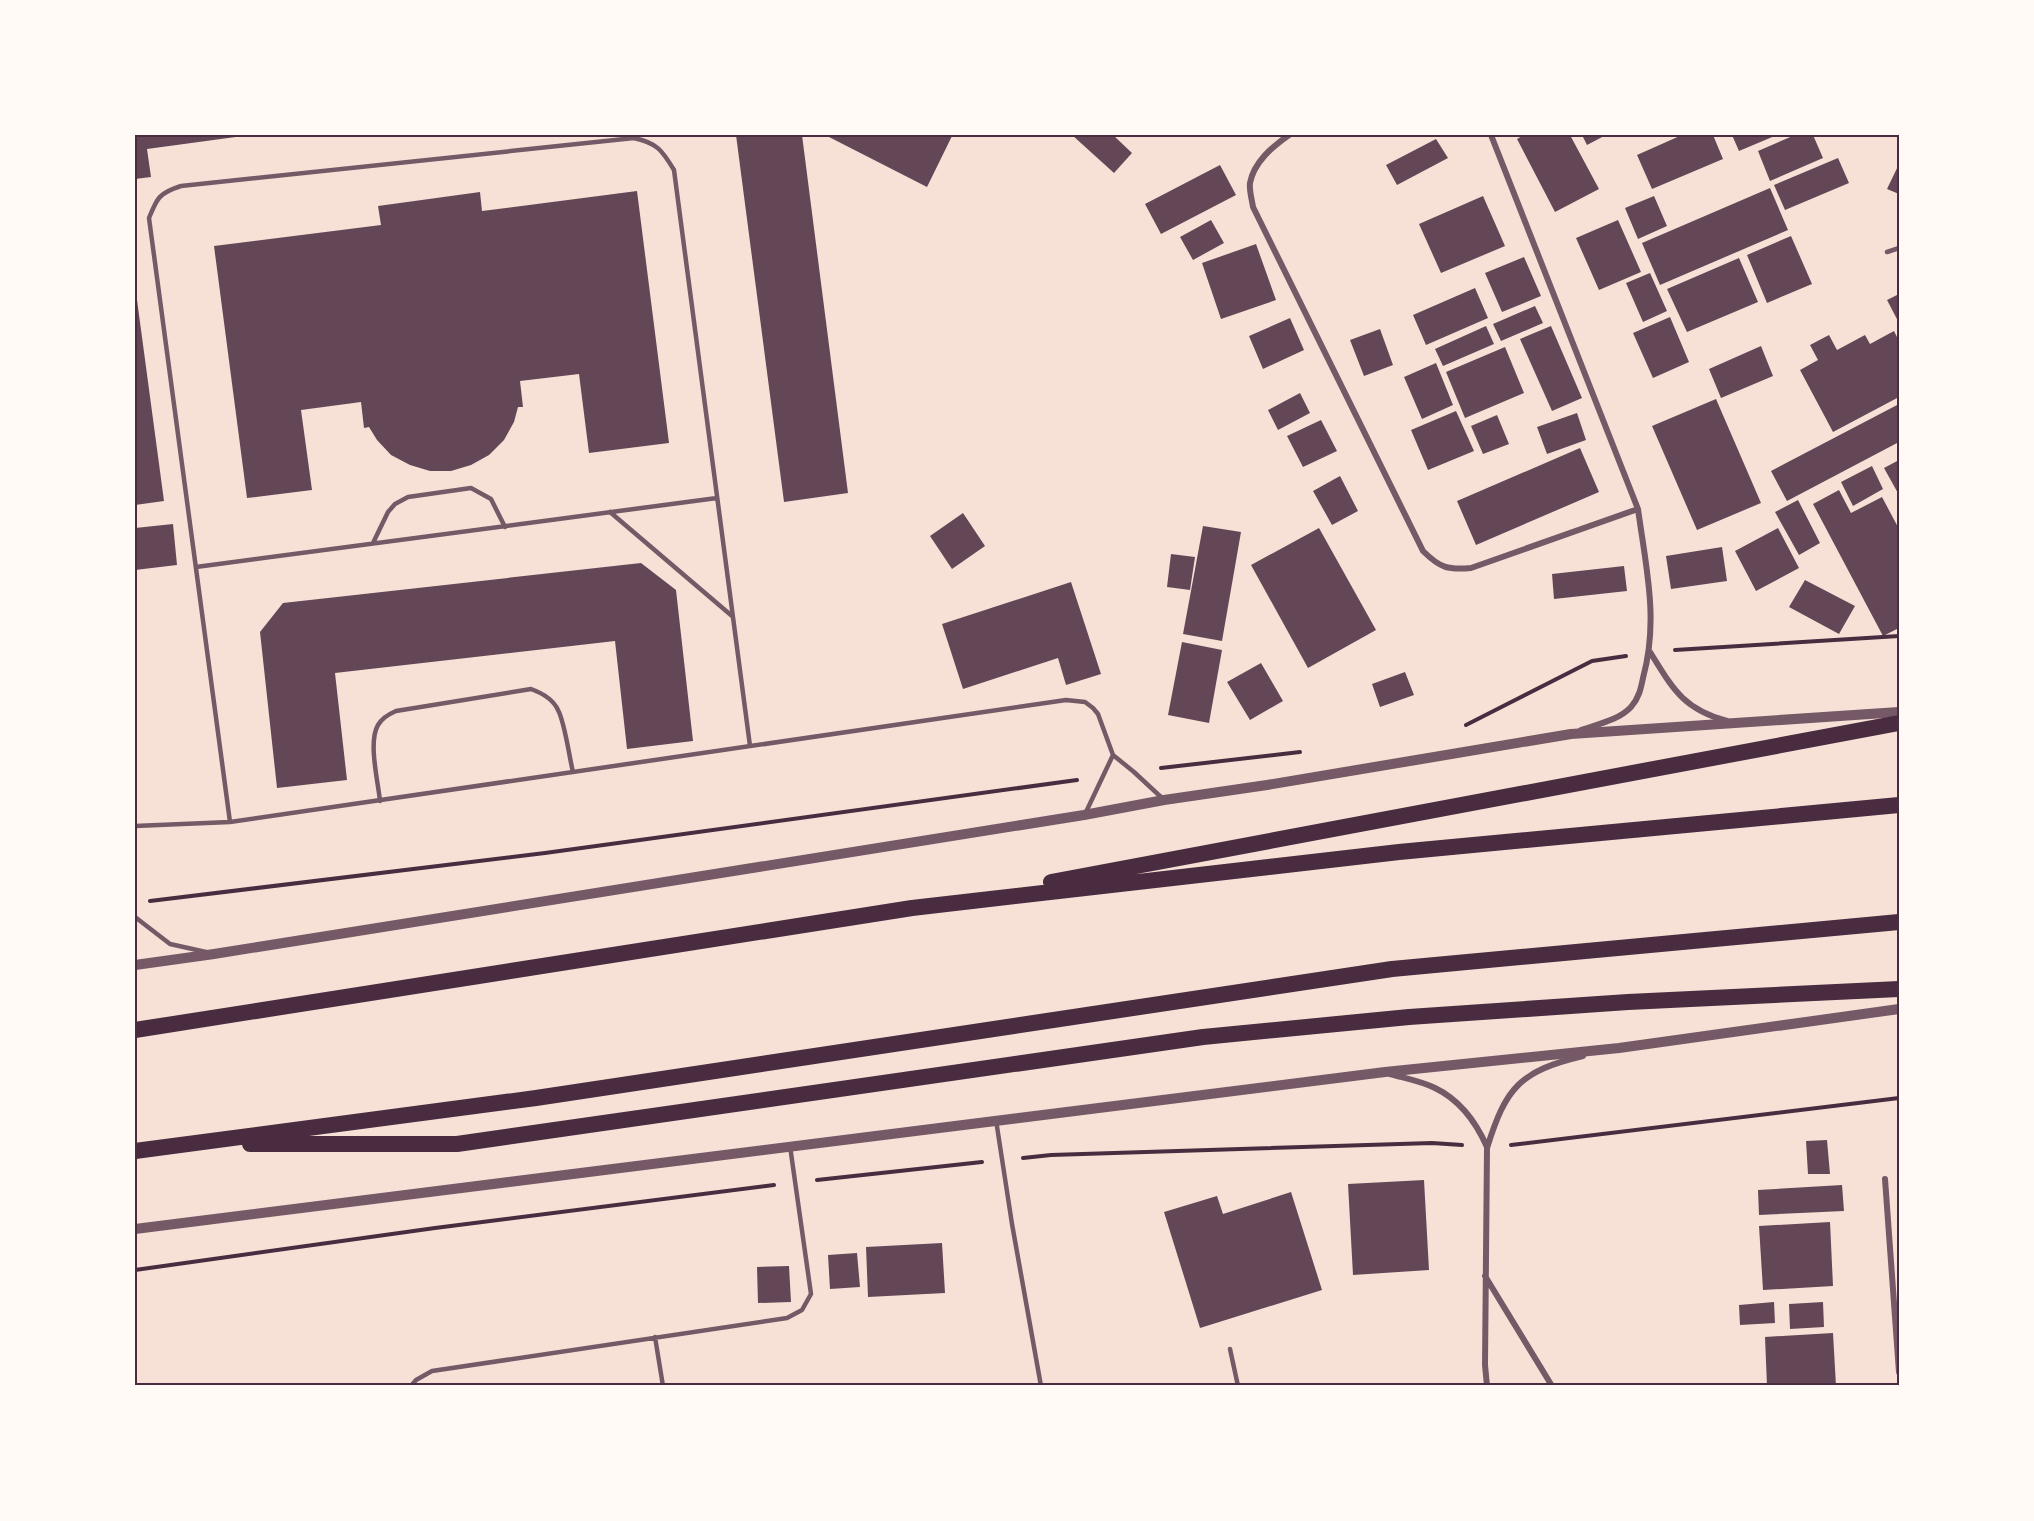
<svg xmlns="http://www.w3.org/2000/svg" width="2034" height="1521" viewBox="0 0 2034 1521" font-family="'Exo 2',sans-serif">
<rect width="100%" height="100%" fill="#f7e1d7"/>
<!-- building -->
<path fill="#644757" d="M135 135H243V136L147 149 151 177 135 179Z
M736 135H802L848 493 784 502Z
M830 135H949L952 136 927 187 829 137Z
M1072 135H1113L1132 153 1114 173Z
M1524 135H1570L1599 189 1555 212 1517 139Z
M1582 135H1606L1587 145Z
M1682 135H1713L1723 159 1652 189 1637 155Z
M1732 135H1777L1739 151Z
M1795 135H1813L1823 158 1770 181 1758 151Z
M1436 139 1448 158 1397 185 1386 165Z
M1838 158 1849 183 1785 210 1774 185Z
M1899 164V194L1887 189Z
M1220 165 1236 195 1161 234 1145 204Z
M1770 188 1788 230 1660 285 1642 243Z
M637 191 669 443 589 453 579 374 520 381 523 407H518L514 422 504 440 489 455 471 465 451 471H430L410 465 391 455 377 440 369 427 364 428 361 402 301 410 312 490 247 498 214 246 381 225 378 206 480 192 482 211Z
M1483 196 1505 246 1441 273 1419 224Z
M1654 196 1667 226 1638 239 1625 208Z
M1211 220 1224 243 1193 260 1180 237Z
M1618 220 1641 272 1599 290 1576 238Z
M1791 236 1812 284 1767 303 1747 255Z
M1256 244 1276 300 1221 319 1202 263Z
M1524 257 1541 296 1502 312 1485 273Z
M1739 258 1758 302 1687 332 1667 289Z
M1650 273 1667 311 1643 322 1626 283Z
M135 285 164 501 135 505Z
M1475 288 1488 318 1426 345 1413 315Z
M1899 294V323L1887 300Z
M1535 306 1543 323 1501 341 1493 324Z
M1670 317 1689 362 1653 378 1633 333Z
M1290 318 1304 350 1263 369 1249 336Z
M1486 326 1494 344 1443 366 1435 349Z
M1551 326 1582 398 1552 411 1520 339Z
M1380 329 1393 365 1364 376 1350 340Z
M1894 331 1899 341V397L1833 432 1800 370 1818 360 1810 345 1829 335 1837 350 1865 335 1870 344Z
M1761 346 1773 376 1721 398 1709 369Z
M1505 347 1524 393 1465 418 1446 372Z
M1436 363 1453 405 1422 419 1404 377Z
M1300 393 1310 413 1278 430 1268 410Z
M1716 399 1761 503 1697 530 1652 426Z
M1899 404V442L1787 501 1771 471Z
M1456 411 1474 451 1428 470 1411 430Z
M1577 413 1586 440 1547 454 1537 427Z
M1497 415 1509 444 1483 454 1471 426Z
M1321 420 1337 451 1303 467 1287 436Z
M1580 448 1599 492 1476 545 1457 501Z
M1899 460V495L1884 468Z
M1872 466 1883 489 1853 506 1841 482Z
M1340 476 1358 511 1332 525 1313 491Z
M1839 490 1851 513 1882 497 1899 529V628L1883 636 1813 504Z
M1798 500 1820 543 1799 555 1775 512Z
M963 513 985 546 952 569 930 536Z
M173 524 177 565 135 570V528Z
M1203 526 1241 532 1222 641 1183 634Z
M1319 528 1376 630 1308 668 1251 565Z
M1778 528 1799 568 1756 591 1735 551Z
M1722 547 1727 581 1671 589 1666 556Z
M1171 554 1195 557 1190 590 1167 587Z
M641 563 676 590 693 741 627 749 615 641 335 673 347 780 277 788 260 632 283 603Z
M1624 566 1627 591 1554 599 1552 574Z
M1805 580 1855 606 1839 634 1789 607Z
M1071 582 1101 674 1066 685 1058 658 963 689 942 624Z
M1182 642 1222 650 1209 723 1168 715Z
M1261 663 1283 701 1250 720 1227 682Z
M1405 672 1414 695 1380 707 1372 684Z
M1827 1140 1830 1174H1808L1806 1141Z
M1424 1180 1429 1270 1353 1275 1348 1184Z
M1842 1185 1844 1211 1759 1215 1758 1190Z
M1291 1192 1322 1290 1200 1328 1164 1212 1217 1196 1223 1214Z
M1830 1222 1833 1286 1763 1290 1759 1226Z
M942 1243 945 1293 868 1297 866 1247Z
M857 1253 860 1287 830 1289 828 1255Z
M789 1266 791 1302 758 1303 757 1267Z
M1774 1302 1775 1323 1740 1325 1739 1305Z
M1823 1302 1824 1327 1790 1329 1789 1304Z
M1833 1333 1836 1386H1767L1765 1337Z"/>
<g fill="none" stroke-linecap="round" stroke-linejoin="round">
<!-- path -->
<path stroke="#4a2c40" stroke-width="4" d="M1675 650 1899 636
M1466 725 1592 661 1626 656
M1161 768 1300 752
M150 901 545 853 1077 780
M1511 1145 1899 1098
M1023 1158 1051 1155 1432 1143 1462 1145
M817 1180 982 1162
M135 1270 435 1228 774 1185"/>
<!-- service -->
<path stroke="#755966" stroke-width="4.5" d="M1887 252 1899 248
M610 512 732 616
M373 543 388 512 395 504 408 497 471 488 491 499 505 527
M196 567 717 498
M380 801C378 781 368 742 378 725 382 718 389 714 396 711L531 689C542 693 553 699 558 710 565 723 569 756 573 772
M1086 812 1113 755
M230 822 149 218C157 198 159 193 181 186L634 138C657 143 662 150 674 170L750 746
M135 826 230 822 1066 700 1085 702 1093 708 1098 714 1113 755 1134 772 1162 798
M135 917 170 944 206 952
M996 1120 1012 1224 1041 1386
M655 1337 663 1386
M1230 1349 1238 1386
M411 1386 416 1380 432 1371 787 1318 802 1310 811 1294 790 1146"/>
<!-- minor -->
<path stroke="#755966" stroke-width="6" d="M1289 135C1272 147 1254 162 1250 183 1249 190 1252 200 1253 207L1423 551C1440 568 1448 570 1471 568L1638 509 1491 135
M1650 652C1673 689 1683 709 1727 721
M1581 730C1598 724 1619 720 1631 707 1639 698 1641 688 1643 678 1659 620 1646 568 1638 509
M1390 1074C1404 1078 1421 1081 1435 1088 1460 1100 1476 1122 1487 1147
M1885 1179 1899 1372
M1485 1276 1552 1386
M1487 1386 1485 1365 1487 1148C1506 1087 1520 1071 1583 1056"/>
<!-- tertiary -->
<path stroke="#755966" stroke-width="10" d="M135 965 214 954 1084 815 1164 800 1267 785 1571 734 1899 712
M135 1229 1385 1072 1619 1048 1899 1009"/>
<!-- trunk -->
<path stroke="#4a2c40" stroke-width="16" d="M1051 882 1899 723
M135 1030 912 908 1399 852 1899 805
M250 1144H457L1203 1037 1409 1017 1628 1002 1899 989
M135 1151 536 1098 1392 969 1899 922"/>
</g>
<!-- border -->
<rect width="2034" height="1521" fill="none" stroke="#fffaf5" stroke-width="273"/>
<rect x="136" y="136" width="1762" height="1248" fill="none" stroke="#4a2c40" stroke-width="2"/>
</svg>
